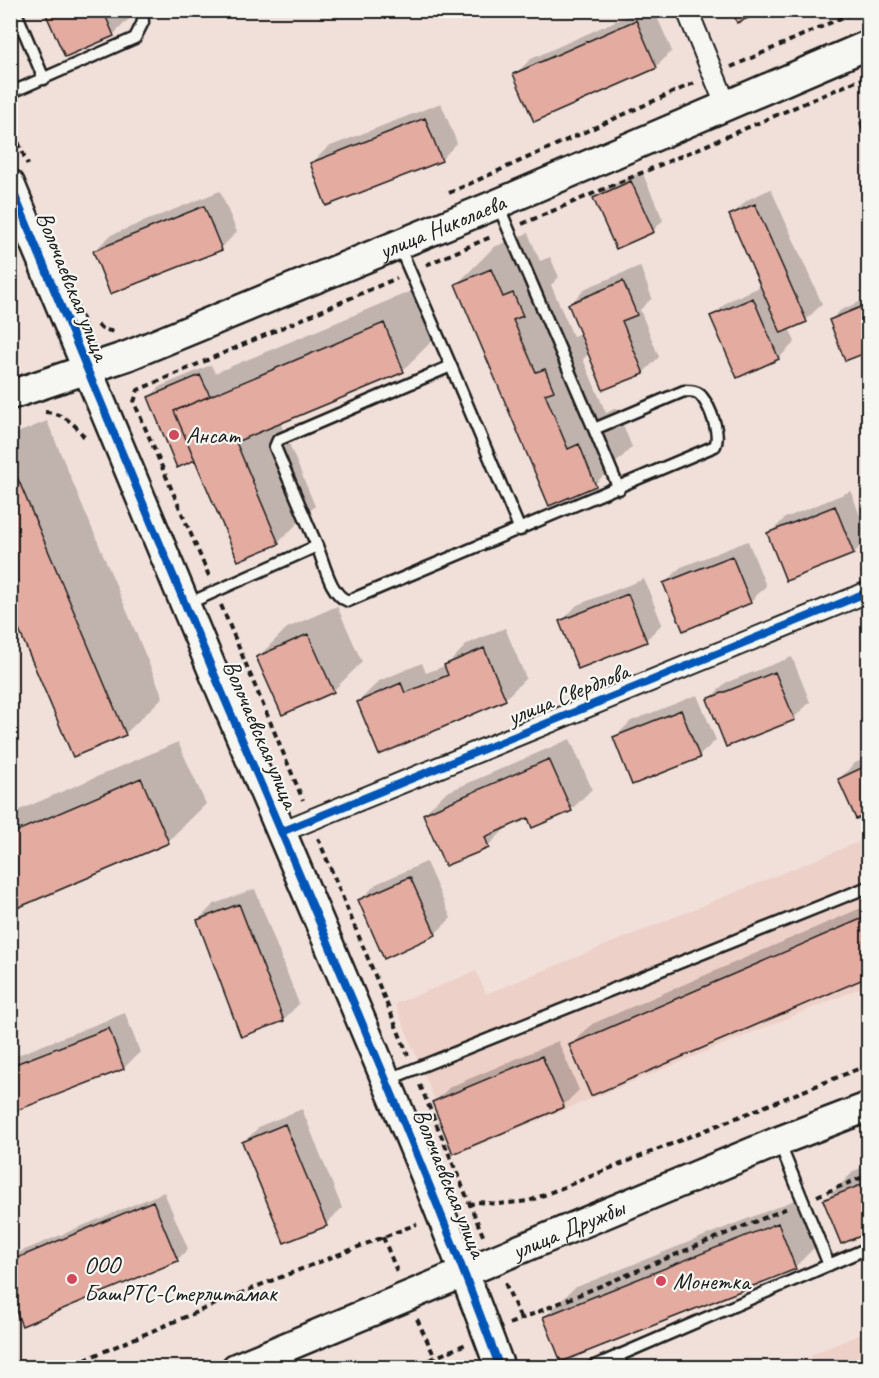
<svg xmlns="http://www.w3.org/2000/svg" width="879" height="1378" viewBox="0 0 879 1378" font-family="Caveat,sans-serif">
<rect width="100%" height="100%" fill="#f1e0d9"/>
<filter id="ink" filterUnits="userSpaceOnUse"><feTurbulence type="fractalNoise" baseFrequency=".0167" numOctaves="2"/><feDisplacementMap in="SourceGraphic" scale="12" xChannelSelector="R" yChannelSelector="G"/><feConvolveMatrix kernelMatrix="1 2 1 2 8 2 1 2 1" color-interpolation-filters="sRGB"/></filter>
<g filter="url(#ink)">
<!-- built -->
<path fill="#edd0c8" d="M866 839 868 845V985L457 1154 395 1004 476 971 486 994Z
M868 1331V1367H816L811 1355Z"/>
<!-- shadow -->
<path fill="#0003" d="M46 10H138L113 35Z
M640 10H654L672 51 656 67 514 75 531 59Z
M441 103 457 143 441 160 312 163 328 147Z
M642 172 663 220 653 231 595 199 606 188Z
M771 189 822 304 806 320 789 328 795 342 779 358 712 317 728 301 762 286 731 216 747 200Z
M220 191 237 232 221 248 94 251 111 235Z
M528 233 540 261 550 257 559 277 551 285 573 336 582 333 570 304 586 288 640 266 652 298 640 310 659 357 643 373 590 353 583 359 606 413 616 408 632 447 595 484 550 504 457 284 494 247Z
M421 287 440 333 403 370 280 422 315 506 278 543 196 458 150 397 161 386 211 365 215 373Z
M868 298V350L846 359 830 320 841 310Z
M47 421 163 697 125 734 10 605V436Z
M851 491 868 538 854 553 787 579 769 534 785 518Z
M748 541 766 586 750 602 665 583 681 567Z
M644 579 662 624 646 640 561 622 577 605Z
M337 606 362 662 333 691 258 657 287 628Z
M505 628 526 678 505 699 358 702 379 681 422 663 426 673 447 665 467 644Z
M792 657 810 702 794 718 709 700 725 683Z
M697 695 716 740 699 756 633 783 615 737 631 721Z
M570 739 592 789 571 810 529 816 510 824 488 846 446 864 424 814 445 793Z
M178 742 206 804 168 841 10 910V814Z
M868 757V812L856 817 839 779 855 763Z
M426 862 451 918 435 934 360 901 376 884Z
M255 889 299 1004 283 1020 198 920 214 904Z
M868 905V976L592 1095 571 1045 592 1024Z
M125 1013 140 1052 124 1068 10 1112V1058Z
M558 1041 579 1090 563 1106 433 1103 450 1087Z
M302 1109 342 1208 326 1224 244 1142 260 1126Z
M868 1165V1231L842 1242 825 1200 854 1171Z
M164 1192 188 1249 177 1260 10 1294V1256Z
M807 1195 824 1238 795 1267 545 1317 574 1288Z
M417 1362 419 1368H404Z"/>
<!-- building -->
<path fill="#e4aba0" stroke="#1c1c1c" stroke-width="1.5" d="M44 10H103L114 36 65 57Z
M732 10H766L737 23Z
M636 20 657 68 534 122 513 74Z
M425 118 442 161 326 206 310 163Z
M868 119V143L860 123Z
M631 181 654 232 616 249 593 198Z
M755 204 807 322 781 333 729 215Z
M204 206 222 250 110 294 93 251Z
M491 269 503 297 513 293 523 316 513 320 536 372 545 369 554 391 545 394 568 449 579 444 596 486 549 506 455 284Z
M623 281 637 315 622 321 644 374 603 390 568 304Z
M753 298 779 359 737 378 710 316Z
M868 304V352L845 361 829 320Z
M384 323 404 372 236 442 279 544 238 561 174 411Z
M200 375 210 396 174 411 195 460 177 468 148 397Z
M10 460 126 735 73 757 10 609Z
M835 506 854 554 786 581 767 533Z
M732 556 751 603 683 631 663 583Z
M628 594 647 642 578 669 559 621Z
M308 634 334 692 282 715 256 657Z
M484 648 506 700 379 755 357 702 401 683 405 693 448 675 444 665Z
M775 672 795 720 726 747 707 699Z
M681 710 700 758 632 785 613 737Z
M549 759 572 811 532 828 528 818 485 837 489 848 445 866 423 814Z
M868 765V814L856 819 838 779Z
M141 778 169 843 10 911V834Z
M410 877 436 935 384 959 358 900Z
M239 904 284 1021 241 1037 197 920Z
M868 916V977L591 1096 569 1045Z
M109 1028 124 1069 10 1113V1066Z
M542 1056 564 1107 453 1154 432 1102Z
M285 1124 327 1226 284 1243 242 1142Z
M868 1182V1233L841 1244 823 1200Z
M153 1201 178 1261 22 1326 10 1297V1261Z
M778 1223 796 1269 561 1362 543 1317Z"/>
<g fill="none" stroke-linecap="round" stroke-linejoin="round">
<defs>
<path id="lane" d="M15 10 44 79
M10 93 135 38 143 22 142 10
M451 366 520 530
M594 429 619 489
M317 546C324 562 330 595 348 601L715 446C721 434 710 407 702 397 698 391 691 391 684 391L594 429 498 205
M185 605 317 546 275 447 278 440 451 366 399 246
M387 1080 868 887
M779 1142 829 1265
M618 1355 623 1368
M590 1368 868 1248"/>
<path id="street" d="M687 10 726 105
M281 832 868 592"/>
<g id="secondary">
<path d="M10 184C102 409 196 632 291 855 363 1025 436 1194 500 1368"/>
<path id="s1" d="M10 395 127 356 497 204 868 45"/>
<path id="s2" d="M236 1368 779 1141 868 1107"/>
</g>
</defs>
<!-- lane casing -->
<use href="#lane" stroke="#1c1c1c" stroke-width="15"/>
<!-- street casing -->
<use href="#street" stroke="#1c1c1c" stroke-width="24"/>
<!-- secondary casing -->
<use href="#secondary" stroke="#1c1c1c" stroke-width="33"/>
<!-- path -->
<path stroke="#1c1c1c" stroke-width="4" stroke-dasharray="6 4.5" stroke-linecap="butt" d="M731 67 859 10
M10 123 28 165
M449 193 696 82
M522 224 868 76
M426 265 493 236
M98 325 102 329 115 332
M45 412C63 413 77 425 86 440
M209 576 134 402 138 390 397 278
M221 605 303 800
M318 838 408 1055
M420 1085 484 1238
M817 1196 868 1175
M468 1205 478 1202 498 1204 529 1201 868 1065
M383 1237 398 1274
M505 1283 521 1319
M417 1319 440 1368
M509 1324 790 1207
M65 1368 258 1286 417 1224
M411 1368 466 1344"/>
<!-- lane -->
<use href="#lane" stroke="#f6f6f2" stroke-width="10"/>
<!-- street -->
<use href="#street" stroke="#f6f6f2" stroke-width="20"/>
<!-- secondary -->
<use href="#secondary" stroke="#f6f6f2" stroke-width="28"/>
<defs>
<path id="cycleway" d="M10 184C102 409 196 632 291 855 363 1025 436 1194 500 1368
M281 832 868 592"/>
</defs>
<!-- cycleway casing -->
<use href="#cycleway" stroke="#f6f6f2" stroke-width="11"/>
<!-- cycleway -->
<use href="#cycleway" stroke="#0057b8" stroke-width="8"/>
</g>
</g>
<!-- markers -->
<g fill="#d1495b" stroke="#f6f6f2" stroke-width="2">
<circle cx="174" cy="435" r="6"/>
<circle cx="72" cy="1279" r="6"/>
<circle cx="661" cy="1281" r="6"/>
</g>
<g text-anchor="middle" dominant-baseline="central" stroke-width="4.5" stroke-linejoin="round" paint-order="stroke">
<!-- street labels -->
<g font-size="24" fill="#1c1c1c" stroke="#f6f6f2">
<text stroke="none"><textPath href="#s1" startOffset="464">улица Николаева</textPath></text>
<text transform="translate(73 286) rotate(68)">Волочаевская улица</text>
<text transform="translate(568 694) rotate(-22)">улица Свердлова</text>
<text transform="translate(261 734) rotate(67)">Волочаевская улица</text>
<text transform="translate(450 1183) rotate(68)">Волочаевская улица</text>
<text stroke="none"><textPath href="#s2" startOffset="360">улица Дружбы</textPath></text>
</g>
<!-- poi labels -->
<g font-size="24" fill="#1c1c1c" stroke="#f6f6f2" text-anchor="start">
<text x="186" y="435">Ансат</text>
<text x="84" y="1265">ООО<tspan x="84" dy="28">БашРТС-Стерлитамак</tspan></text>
<text x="673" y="1281">Монетка</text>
</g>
</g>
<!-- margin -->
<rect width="879" height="1378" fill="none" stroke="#f6f6f2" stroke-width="36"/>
<rect x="18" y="18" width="843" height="1342" fill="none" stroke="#1c1c1c" stroke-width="2" filter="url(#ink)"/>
</svg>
